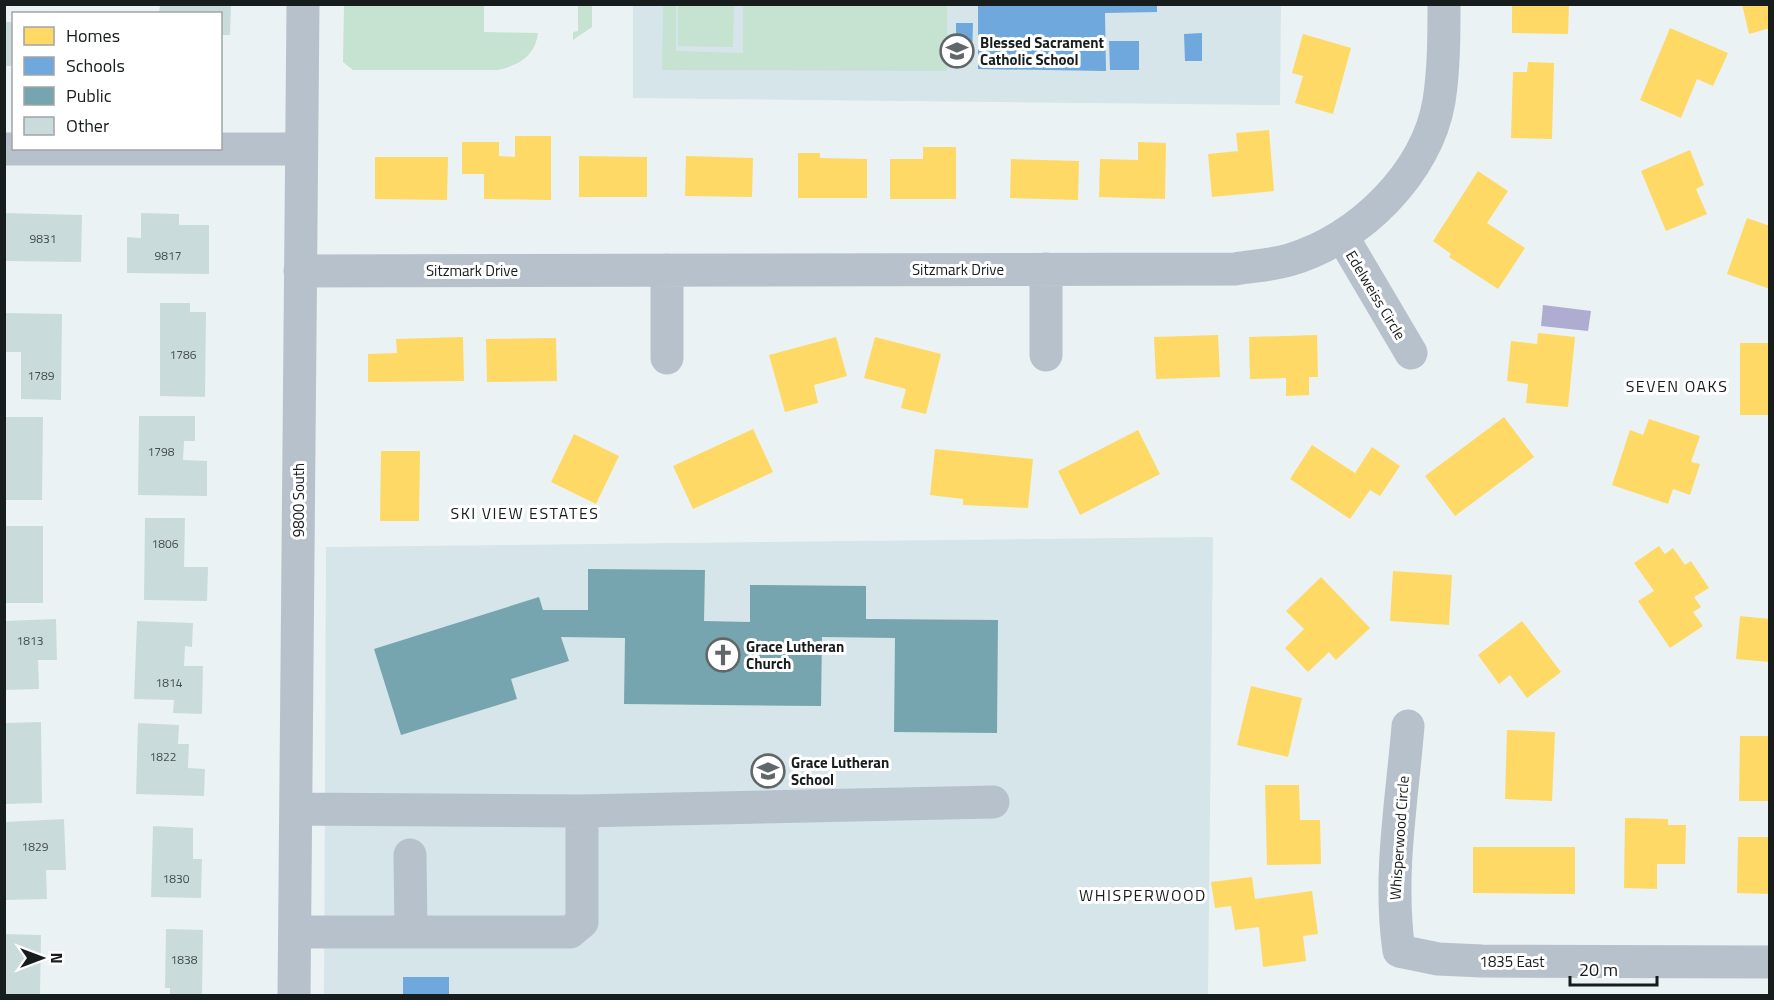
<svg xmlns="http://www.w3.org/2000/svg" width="1774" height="1000" viewBox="0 0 1774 1000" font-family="'Titillium Web',sans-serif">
<rect width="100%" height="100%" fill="#ebf2f4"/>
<!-- built -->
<path fill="#d6e5e9" d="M633 5H1281L1280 105 633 98Z
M1213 537 1208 995 324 996 326 547Z"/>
<!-- green -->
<path fill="#c6e2d1" d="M344 5H484V32L538 33C535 56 519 65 498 70H353L343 62Z
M578 5H592V27L573 40V32L578 31Z
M663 5H676V51L743 53V5H947V71L662 70Z
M678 5H734L733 47 678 46Z"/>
<!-- water -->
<path fill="#afacd1" d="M1543 305 1591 311 1588 331 1541 326Z"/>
<!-- homes -->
<path fill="#ffd966" d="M1512 4H1569L1568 34 1512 33Z
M1742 4H1770V28L1749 34Z
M1670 28 1728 53 1713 86 1697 79 1681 118 1640 100Z
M1303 34 1351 48 1333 114 1295 103 1303 76 1292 73Z
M1528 62 1554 63 1552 139 1511 138 1513 72H1527Z
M1269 130 1274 191 1212 197 1208 154 1238 151 1236 133Z
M515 136H551V200L484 199V174H462V142H499V156L515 157Z
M1138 142 1166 143 1165 199 1099 197 1100 159 1138 160Z
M923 147H956V199H890V159H923Z
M1690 150 1704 185 1696 189 1707 214 1666 231 1641 171Z
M798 153H820V158L867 159V198H798Z
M579 156 647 157V197H579Z
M686 156 753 158 752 197 685 196Z
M375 157H448L447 200 375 199Z
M1011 159 1079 161 1078 200 1010 198Z
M1478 171 1508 191 1487 223 1525 248 1498 289 1449 257 1451 254 1433 241Z
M1747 218 1770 226V289L1727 274Z
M1538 333 1575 337 1568 407 1526 403 1528 384 1507 381 1511 341 1537 344Z
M1218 335 1220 377 1156 379 1154 337Z
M1317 335 1318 377H1309V395L1286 396V378L1250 379 1249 337Z
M463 337 464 381 368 382V354L397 353 396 339Z
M836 337 847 376 814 385 818 403 785 412 769 355Z
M875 337 941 354 926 414 901 408 906 389 864 378Z
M556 338 557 381 487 382 486 339Z
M1740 343H1770V415H1740Z
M1504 417 1534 457 1455 516 1425 476Z
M1649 419 1700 436 1691 462 1700 464 1690 495 1673 489 1668 504 1612 485 1630 430 1643 435Z
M753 429 773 472 693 509 673 466Z
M1138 430 1160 474 1080 515 1058 471Z
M574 434 619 456 596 504 551 482Z
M1312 445 1355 473 1372 447 1400 466 1380 496 1370 490 1350 519 1290 479Z
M935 449 1033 459 1028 508 963 505V499L930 495Z
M381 451H420L419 521H380Z
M1659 546 1665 554 1673 548 1685 565 1691 561 1709 588 1694 597 1701 607 1693 612 1703 626 1670 648 1638 601 1654 591 1634 563Z
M1393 571 1452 575 1449 625 1390 621Z
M1321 577 1370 628 1336 660 1329 652 1308 672 1285 648 1304 629 1286 611Z
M1740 616 1770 619V662L1736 659Z
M1522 621 1561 672 1527 698 1510 675 1499 684 1478 655Z
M1251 686 1302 698 1288 757 1237 745Z
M1507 730 1555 732 1552 801 1505 799Z
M1740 736H1770V801H1739Z
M1265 785H1299L1300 820H1320L1321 864 1267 865Z
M1625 818 1668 819V825H1686L1685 864H1657V889L1624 888Z
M1738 837H1770V894L1737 893Z
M1473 847H1575V894L1473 893Z
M1252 877 1255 899 1312 891 1318 934 1303 936 1306 961 1263 967 1259 927 1235 930 1231 906 1215 908 1211 882Z"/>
<!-- schools -->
<path fill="#6fa8dc" d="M978 4H1157V12L1105 13 1106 71 978 69Z
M956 23H973L972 59H956Z
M1202 33V61H1185L1184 34Z
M1109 41H1139V70H1110Z
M403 977H449V996H403Z"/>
<!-- public -->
<path fill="#76a5af" d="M588 569 705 570 704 621 750 622V585L866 586V619L998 620 997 733 894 732 895 638 822 637 821 706 624 704 625 638 561 637 569 661 511 679 517 699 401 735 374 649 539 597 543 610H588Z"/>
<!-- building -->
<path fill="#c9dcdb" d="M160 4H231L230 35H220V14H159Z
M4 22H14V66H4Z
M4 213 82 215 81 262 4 261Z
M141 213 179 214V225H209V274L127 273V237L141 238Z
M160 303H190V312H206L205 397 160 396Z
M4 313 62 314 61 400 21 399V352H4Z
M139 416H195V441H184L183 460 207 461V496L138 495Z
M4 417H43L42 500H4Z
M145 518H185L184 567H208L207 601 144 600Z
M4 526H43V603H4Z
M56 619 57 660H38L39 689 4 690V621Z
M137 621 193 623 192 647 185 646 184 666H203L202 714 173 713 174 700 134 699Z
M41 722 42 803 5 804V723Z
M138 723 179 725 178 744H189L188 768 205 769 204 796 136 794Z
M64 819 66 870H46L47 899 4 900V822Z
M153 826 193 828V859H202L201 898 151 897Z
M166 929 203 930 202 996H170V988H165Z
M4 934 41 935 40 996H4Z"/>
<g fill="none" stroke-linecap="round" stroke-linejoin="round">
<!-- minor -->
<path stroke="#b7c1cc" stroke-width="33" d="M4 149H301
M1342 236 1411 353
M300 271 1235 269C1253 266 1272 265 1289 260 1359 240 1427 173 1439 101 1444 69 1444 36 1444 4
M1046 355V269
M667 358V270
M1408 726C1402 801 1388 876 1399 951L1438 959 1482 961 1770 962
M296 809 582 811 993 802
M410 855 411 932
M295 932H570L582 922V811
M294 996 303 4"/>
</g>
<!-- icons -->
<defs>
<symbol id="school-ring" viewBox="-11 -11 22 22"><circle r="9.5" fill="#fff" stroke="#616768" stroke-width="1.5"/><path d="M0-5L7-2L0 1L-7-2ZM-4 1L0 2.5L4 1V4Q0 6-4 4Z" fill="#616768"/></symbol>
<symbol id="church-ring" viewBox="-11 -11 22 22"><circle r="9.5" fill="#fff" stroke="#616768" stroke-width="1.5"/><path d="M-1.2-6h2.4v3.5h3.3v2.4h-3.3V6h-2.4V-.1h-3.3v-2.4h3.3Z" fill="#616768"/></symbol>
</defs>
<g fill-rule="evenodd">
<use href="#school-ring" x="938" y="32" width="38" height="38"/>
<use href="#church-ring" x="704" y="636" width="38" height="38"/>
<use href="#school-ring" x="749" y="752" width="38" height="38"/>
</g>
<g text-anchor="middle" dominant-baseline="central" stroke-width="6" stroke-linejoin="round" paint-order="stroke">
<!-- number labels -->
<g font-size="12" fill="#444c4c">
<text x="43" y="238">9831</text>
<text x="168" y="255">9817</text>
<text x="183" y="354">1786</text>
<text x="41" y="375">1789</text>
<text x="161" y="451">1798</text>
<text x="165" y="543">1806</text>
<text x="30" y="640">1813</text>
<text x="169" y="682">1814</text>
<text x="163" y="756">1822</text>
<text x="35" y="846">1829</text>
<text x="176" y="878">1830</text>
<text x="184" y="959">1838</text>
</g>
<!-- poi labels -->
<g font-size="15" font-weight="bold" fill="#171c1d" stroke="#fff" text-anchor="start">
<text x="980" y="42">Blessed Sacrament<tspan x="980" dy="17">Catholic School</tspan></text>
<text x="746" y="646">Grace Lutheran<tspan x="746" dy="17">Church</tspan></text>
<text x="791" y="762">Grace Lutheran<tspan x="791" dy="17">School</tspan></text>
</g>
<!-- street labels -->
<g font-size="15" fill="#171c1d" stroke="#fff">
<text x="958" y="269">Sitzmark Drive</text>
<text x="472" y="270">Sitzmark Drive</text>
<text transform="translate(1376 295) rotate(59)">Edelweiss Circle</text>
<text transform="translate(298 500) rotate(-90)">9800 South</text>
<text transform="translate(1399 838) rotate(-86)">Whisperwood Circle</text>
<text x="1512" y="961">1835 East</text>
</g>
<!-- neighbourhood labels -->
<g font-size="16" letter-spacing="1.5" fill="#171c1d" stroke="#fff">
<text x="1677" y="386">SEVEN OAKS</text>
<text x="525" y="513">SKI VIEW ESTATES</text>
<text x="1143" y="895">WHISPERWOOD</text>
</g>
</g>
<!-- border -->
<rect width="1774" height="1000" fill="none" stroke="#171c1d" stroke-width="12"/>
<!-- legend -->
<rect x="12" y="12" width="210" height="138" fill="#ffffff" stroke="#a2a4a5" stroke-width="1.5"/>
<rect x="24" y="27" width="30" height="18" fill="#ffd966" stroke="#a2a4a5" stroke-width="1.5"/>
<text x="66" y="42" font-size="18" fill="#171c1d">Homes</text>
<rect x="24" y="57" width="30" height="18" fill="#6fa8dc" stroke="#a2a4a5" stroke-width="1.5"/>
<text x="66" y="72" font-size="18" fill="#171c1d">Schools</text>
<rect x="24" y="87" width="30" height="18" fill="#76a5af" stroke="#a2a4a5" stroke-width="1.5"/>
<text x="66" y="102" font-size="18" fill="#171c1d">Public</text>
<rect x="24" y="117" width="30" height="18" fill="#c9dcdb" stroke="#a2a4a5" stroke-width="1.5"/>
<text x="66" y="132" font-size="18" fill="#171c1d">Other</text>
<!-- north arrow -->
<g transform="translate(42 958) rotate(90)" stroke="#ffffff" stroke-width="4.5" paint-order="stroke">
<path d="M0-4.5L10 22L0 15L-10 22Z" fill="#171c1d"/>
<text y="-9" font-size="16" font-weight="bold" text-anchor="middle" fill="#171c1d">N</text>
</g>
<!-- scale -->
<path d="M1570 976v9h87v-9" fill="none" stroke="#171c1d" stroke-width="3"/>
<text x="1579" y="976" font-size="18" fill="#171c1d" stroke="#ffffff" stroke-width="4.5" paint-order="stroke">20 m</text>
</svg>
